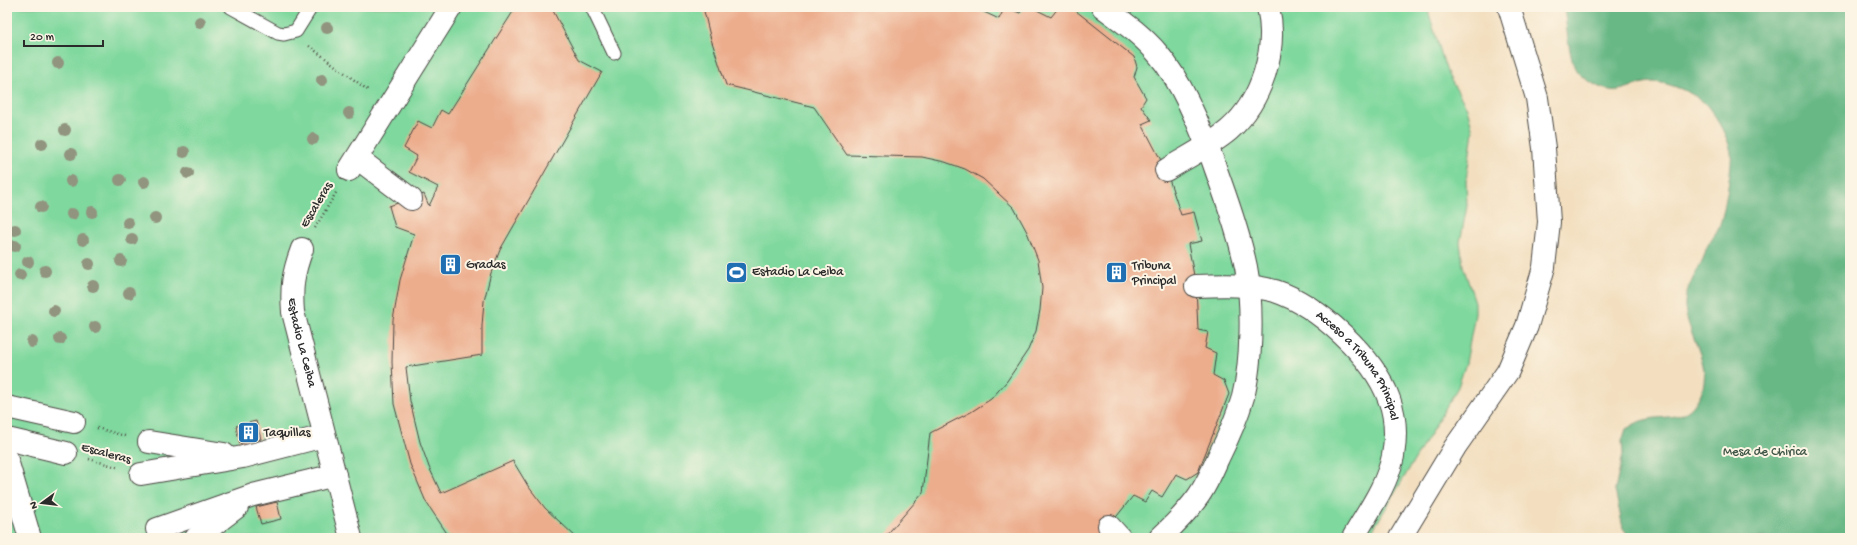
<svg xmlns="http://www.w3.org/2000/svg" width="1857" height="545" viewBox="0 0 1857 545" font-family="'Gochi Hand',sans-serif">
<rect width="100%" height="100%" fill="#fcf5e5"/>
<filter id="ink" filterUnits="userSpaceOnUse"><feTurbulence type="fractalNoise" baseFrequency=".025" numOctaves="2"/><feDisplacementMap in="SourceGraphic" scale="8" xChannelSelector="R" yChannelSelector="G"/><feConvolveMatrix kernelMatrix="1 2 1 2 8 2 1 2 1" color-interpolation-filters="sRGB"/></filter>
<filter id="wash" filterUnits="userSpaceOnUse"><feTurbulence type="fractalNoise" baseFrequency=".012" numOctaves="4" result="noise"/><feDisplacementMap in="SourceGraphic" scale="16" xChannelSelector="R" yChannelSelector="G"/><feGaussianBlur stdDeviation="0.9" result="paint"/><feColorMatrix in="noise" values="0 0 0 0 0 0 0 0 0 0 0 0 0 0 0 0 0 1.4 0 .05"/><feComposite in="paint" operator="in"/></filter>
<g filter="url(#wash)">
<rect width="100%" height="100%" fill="#f3dfc0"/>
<!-- green -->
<path fill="#7fd89e" stroke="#558264" d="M7 7H1427L1444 63 1448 75 1467 108 1473 131 1466 181 1467 206 1460 242 1463 266 1475 302V314L1466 363 1458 387 1368 538H7Z"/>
<!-- forest -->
<path fill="#67b885" stroke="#497258" d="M1564 7H1850V538H1630L1623 528 1615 490 1623 454 1622 441 1626 429C1632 426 1638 421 1645 420 1667 414 1684 423 1698 399 1717 369 1688 338 1685 307 1684 289 1696 275 1703 259 1705 255 1705 251 1707 247 1710 240 1716 234 1719 227 1724 216 1733 163 1731 152 1729 139 1717 119 1709 108 1700 95 1669 82 1653 82 1626 83 1619 101 1589 81 1585 79 1578 74 1576 70 1569 59 1566 21 1564 7Z"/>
<g id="blocks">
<!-- building -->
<path fill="#ecad8d" d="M516 7H551L579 60 602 72 500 250 491 273 484 301 482 326V355L406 367 410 401 420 442 429 467 441 493 513 461 528 486 545 508 577 538H450L426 502 410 464 394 404 392 362 393 320 400 280 414 234 395 227 389 206 424 194 429 206 438 187 409 172 417 156 404 148 418 121 432 128 441 110 448 114Z
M703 7H973L999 19 1005 7 1020 13 1024 7H1031L1051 17 1059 7H1071L1134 57 1137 67 1134 77 1146 98 1141 106 1151 120 1142 124 1166 170 1181 215 1194 212 1202 241 1188 244 1196 286 1198 330 1208 332 1205 348 1216 353 1213 375 1224 381 1229 394 1198 472 1187 479 1176 474 1162 497 1152 491 1145 502 1133 496 1109 526 1094 538H884L923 493 930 433 971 412 991 399 1007 381 1028 350 1036 331 1040 310 1042 288 1038 260 1027 232 1014 208 983 179 965 169 945 162 922 157 847 155 814 107 726 85 710 36Z
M256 421 261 439 240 444 236 426Z
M277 502 281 519 261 524 256 507Z"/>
</g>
</g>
<g filter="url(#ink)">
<use href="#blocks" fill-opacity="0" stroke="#494641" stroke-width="1"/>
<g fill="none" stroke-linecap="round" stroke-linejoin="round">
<defs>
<path id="lane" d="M231 7 278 33 284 34 296 31 311 7
M592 7 614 53"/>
<g id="street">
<path d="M1103 7C1122 21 1142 35 1158 54 1184 84 1207 143 1220 181 1230 209 1240 238 1246 267 1253 303 1252 362 1243 397 1237 418 1228 438 1218 458 1212 472 1206 486 1197 498 1186 513 1173 526 1160 538"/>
<path d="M357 158 411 199"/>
<path d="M349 170 451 7"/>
<path d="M1166 170C1187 157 1210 146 1229 130 1262 101 1278 49 1268 7"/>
<path id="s1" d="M302 249C293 273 291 287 293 312L351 538"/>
<path id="s2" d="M1196 286C1222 285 1250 284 1275 291 1318 305 1374 357 1389 399 1396 417 1396 438 1393 456 1387 486 1367 513 1353 538"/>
<path d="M7 407 74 422"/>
<path d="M7 439 66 453"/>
<path d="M149 442 224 454"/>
<path d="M7 460 30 538"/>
<path d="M141 474 243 457 324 436"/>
<path d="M1109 526 1120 538"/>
<path d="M157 529 253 495 335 475"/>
<path d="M196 538 237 507"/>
<path d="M1400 538 1455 447 1508 371 1527 326 1544 267 1549 222 1544 148 1537 98 1509 7"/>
</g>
</defs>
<!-- lane casing -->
<use href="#lane" stroke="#494641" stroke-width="15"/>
<!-- street casing -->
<use href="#street" stroke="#494641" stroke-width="24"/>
<!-- path -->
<path stroke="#494641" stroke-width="2.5" stroke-dasharray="1 3" stroke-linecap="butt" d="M309 46 369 91
M315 228 337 191
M97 428 125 436
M89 459 117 467"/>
<!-- lane -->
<use href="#lane" stroke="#fff" stroke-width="13"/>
<!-- street -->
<use href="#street" stroke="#fff" stroke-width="22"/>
</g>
<!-- trees -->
<g fill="#91947e">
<circle cx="200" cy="22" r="6"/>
<circle cx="327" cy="28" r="6"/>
<circle cx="58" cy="63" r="6"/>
<circle cx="322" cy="80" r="6"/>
<circle cx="349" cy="113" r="6"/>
<circle cx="65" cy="130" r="6"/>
<circle cx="313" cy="139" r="6"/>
<circle cx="42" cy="144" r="6"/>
<circle cx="184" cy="152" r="6"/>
<circle cx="71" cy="154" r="6"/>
<circle cx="188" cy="173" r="6"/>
<circle cx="120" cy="180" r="6"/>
<circle cx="71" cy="181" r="6"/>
<circle cx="144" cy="182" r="6"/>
<circle cx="41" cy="207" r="6"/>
<circle cx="92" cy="212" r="6"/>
<circle cx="72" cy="214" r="6"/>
<circle cx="155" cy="218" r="6"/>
<circle cx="128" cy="223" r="6"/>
<circle cx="15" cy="230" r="6"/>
<circle cx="132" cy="239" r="6"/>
<circle cx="83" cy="240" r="6"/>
<circle cx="15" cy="246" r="6"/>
<circle cx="121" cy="261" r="6"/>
<circle cx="28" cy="262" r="6"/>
<circle cx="89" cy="264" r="6"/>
<circle cx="45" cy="271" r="6"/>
<circle cx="20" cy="275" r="6"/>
<circle cx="93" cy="286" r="6"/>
<circle cx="129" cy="293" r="6"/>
<circle cx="54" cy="311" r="6"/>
<circle cx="95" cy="327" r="6"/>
<circle cx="60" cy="339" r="6"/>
<circle cx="32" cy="342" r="6"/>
</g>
</g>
<!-- icons -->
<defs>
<symbol id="building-square" viewBox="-11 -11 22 22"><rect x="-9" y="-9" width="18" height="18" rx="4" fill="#1f6fb2" stroke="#fcf5e5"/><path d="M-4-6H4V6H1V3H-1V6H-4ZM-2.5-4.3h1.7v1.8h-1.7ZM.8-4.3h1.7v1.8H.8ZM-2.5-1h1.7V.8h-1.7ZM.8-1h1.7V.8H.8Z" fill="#fff"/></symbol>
<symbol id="stadium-square" viewBox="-11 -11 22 22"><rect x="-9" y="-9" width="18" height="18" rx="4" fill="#1f6fb2" stroke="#fcf5e5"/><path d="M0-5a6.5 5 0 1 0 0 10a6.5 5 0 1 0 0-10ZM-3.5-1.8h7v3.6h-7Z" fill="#fff"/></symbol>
</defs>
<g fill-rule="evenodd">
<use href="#building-square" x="438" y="252" width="25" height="25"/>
<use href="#stadium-square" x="724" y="260" width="25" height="25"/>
<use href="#building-square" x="1104" y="260" width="25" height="25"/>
<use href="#building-square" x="236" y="420" width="25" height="25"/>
</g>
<g text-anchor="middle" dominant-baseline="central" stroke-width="4" stroke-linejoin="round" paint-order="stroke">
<!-- street labels -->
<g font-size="13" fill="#2b2b2b" stroke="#fcf5e5">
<text transform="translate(317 205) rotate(-59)">Escaleras</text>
<text stroke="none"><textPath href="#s1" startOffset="96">Estadio La Ceiba</textPath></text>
<text stroke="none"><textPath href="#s2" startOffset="195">Acceso a Tribuna Principal</textPath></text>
<text transform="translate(106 454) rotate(15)">Escaleras</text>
</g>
<!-- poi labels -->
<g font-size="13" fill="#2b2b2b" stroke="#fcf5e5" text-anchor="start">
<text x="466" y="265">Gradas</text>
<text x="1132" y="266">Tribuna<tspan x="1132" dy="15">Principal</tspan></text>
<text x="752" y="272">Estadio La Ceiba</text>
<text x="264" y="433">Taquillas</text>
</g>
<!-- park labels -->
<g font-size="13" fill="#405648" stroke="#fcf5e5">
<text x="1765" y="452">Mesa de Chirica</text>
</g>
</g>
<!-- margin -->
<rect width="1857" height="545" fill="none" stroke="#fcf5e5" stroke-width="24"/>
<!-- north arrow -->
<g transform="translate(42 503) rotate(255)" stroke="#fcf5e5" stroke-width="3" paint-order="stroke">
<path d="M0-3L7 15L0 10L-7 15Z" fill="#2b2b2b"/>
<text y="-6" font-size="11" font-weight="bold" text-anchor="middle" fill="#2b2b2b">N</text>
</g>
<!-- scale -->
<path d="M24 40v6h79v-6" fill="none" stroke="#2b2b2b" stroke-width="2"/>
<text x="30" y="40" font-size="12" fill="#2b2b2b" stroke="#fcf5e5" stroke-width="3" paint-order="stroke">20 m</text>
</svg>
